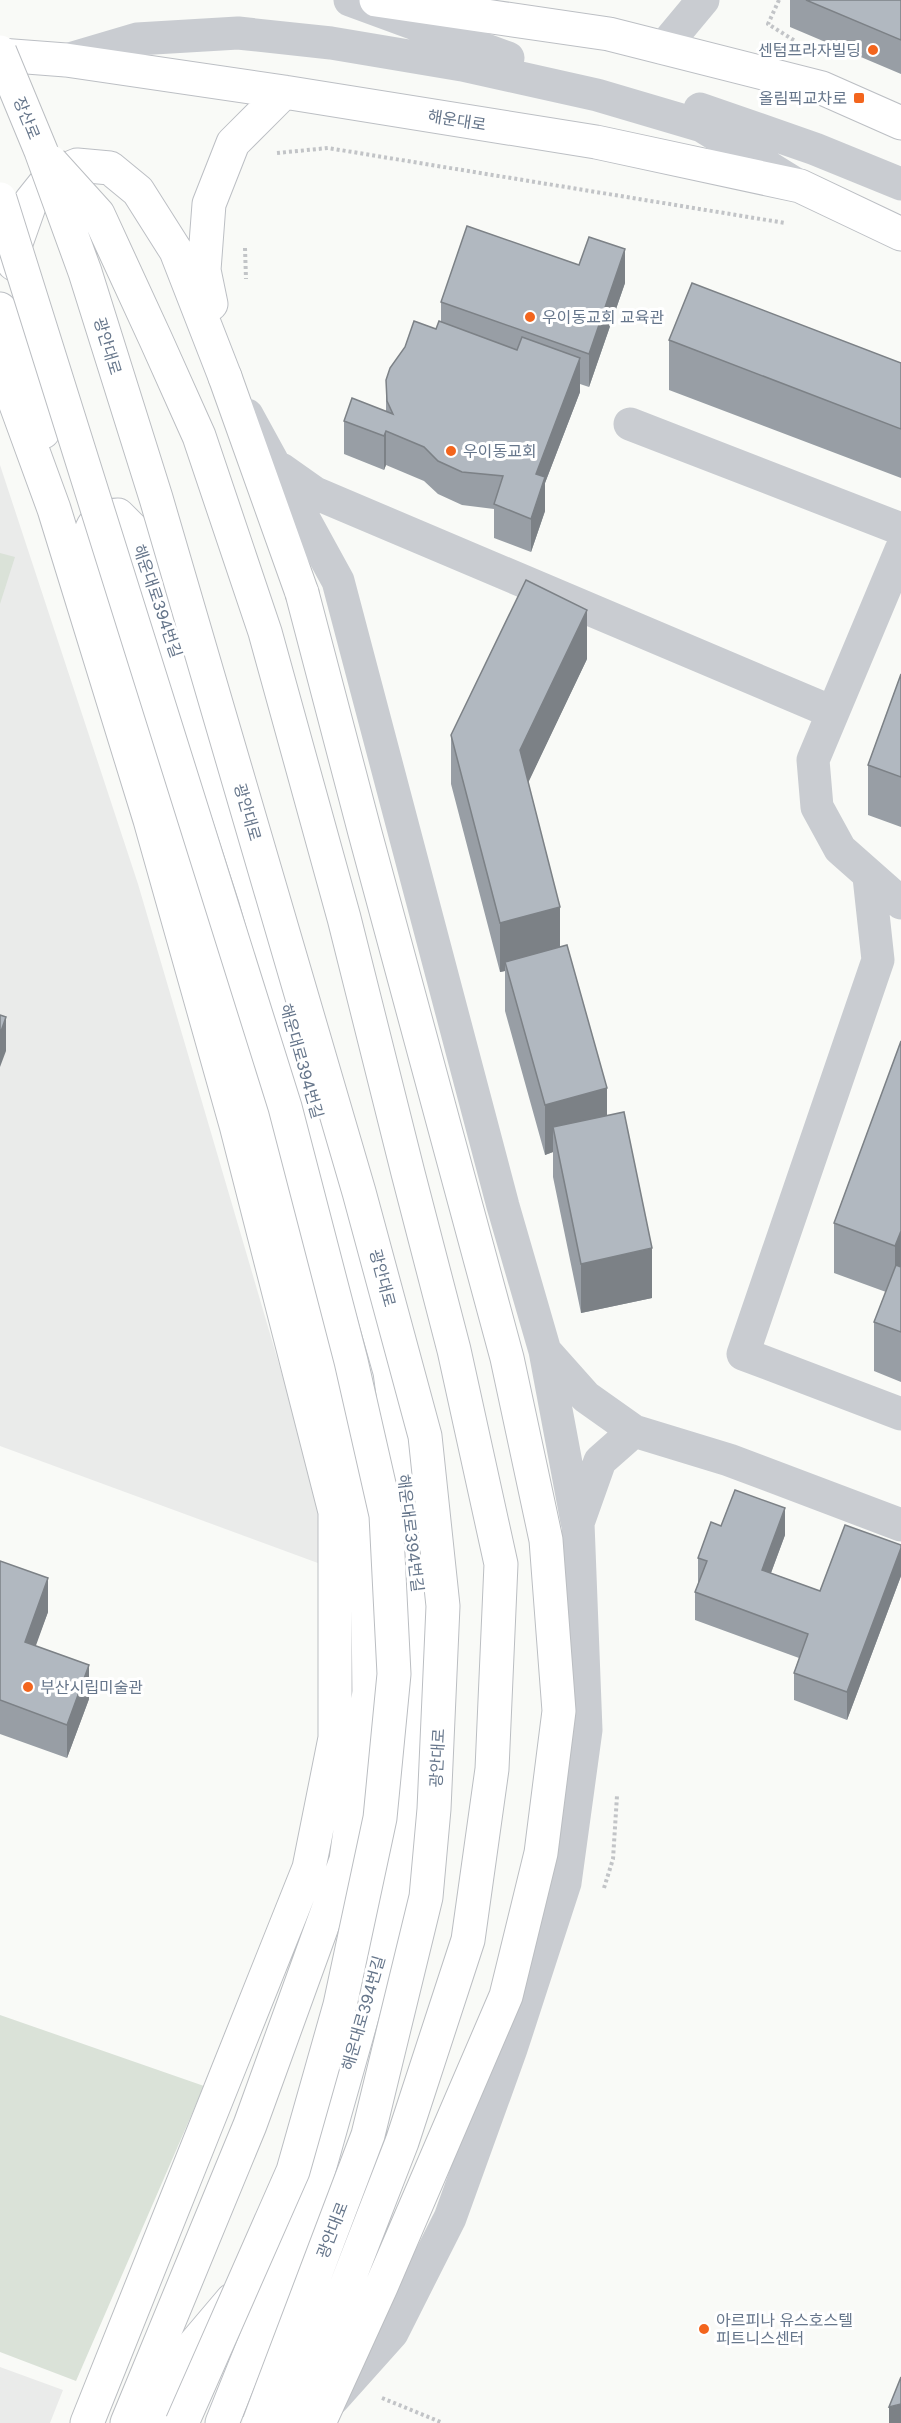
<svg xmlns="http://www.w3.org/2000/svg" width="901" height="2423" viewBox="0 0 901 2423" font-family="Inter,'Noto Sans KR',sans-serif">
<rect width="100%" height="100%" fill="#f9faf7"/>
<!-- built -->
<path fill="#eaebea" d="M0 465 138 884 315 1487 326 1566 0 1446Z
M0 2367 63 2390 50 2423H0Z"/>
<!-- green -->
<path fill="#dae2d8" d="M0 553 15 557 0 604Z
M0 2015 204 2086 76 2381 0 2352Z"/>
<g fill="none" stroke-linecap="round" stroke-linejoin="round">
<defs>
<path id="major" d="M376 0 609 34 822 88 901 123
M0 55 66 60 284 92 596 142 800 186 901 234
M14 264V249L31 201 51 176 77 165 110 168 138 191 176 251 225 377
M211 304 204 270 209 204 233 143 284 92
M0 309 43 432
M83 546 179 825 200 845
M90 567C89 541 84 516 118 515L134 531 159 600 255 897 390 1372 420 1594 397 1892 307 2212 222 2423
M153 2423 182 2359 232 2300"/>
<path id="highway" d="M0 361 54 509 150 820 236 1125 335 1512V1738L309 1868 87 2423
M225 377 302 593
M127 2423 250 2125 346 1860 369 1692 367 1528 226 991 179 825"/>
</defs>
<!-- major casing -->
<use href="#major" stroke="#bcbfc4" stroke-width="35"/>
<!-- highway casing -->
<use href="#highway" stroke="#bbbec2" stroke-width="35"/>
<!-- path -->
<path stroke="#c2c4c7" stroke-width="4" stroke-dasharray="3 3" stroke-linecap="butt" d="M779 0 768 24 795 41
M277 153 328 148 785 223
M245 248 246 279
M604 1888 613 1859 617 1796
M382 2398 443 2423"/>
<!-- minor -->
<path stroke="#c9ccd1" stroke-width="33" d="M350 0 508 58
M663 48 703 0
M66 60 137 39 238 33 331 43 462 65 597 95 702 126 794 183
M700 109 815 149 901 184
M247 415 338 581 503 1206 545 1351 586 1397 634 1431 729 1460 901 1525
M630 424 901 529
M281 469 315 493 832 712
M901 550 813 760 817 807 840 849 901 903
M869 877 878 960 743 1354 901 1414
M545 1351 577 1522
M333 2399 392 2333 450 2218 511 2049 565 1883 586 1730 578 1523 600 1461 634 1431"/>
<!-- major -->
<use href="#major" stroke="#fff" stroke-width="33"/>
<!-- highway -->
<use href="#highway" stroke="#fff" stroke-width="33"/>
<defs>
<path id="highway-bridge" d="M0 52 41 151 85 272 156 498 359 1192 425 1436 443 1606 434 1809 426 1897 368 2135 259 2423
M51 162 98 214 156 340 199 436 265 632 344 918 408 1173 454 1350 501 1564 492 1769 468 1940 402 2142 293 2423
M0 199 285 1107 351 1361 386 1515 394 1674 380 1818 340 2005 293 2171 182 2423
M302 593 365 833 507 1358 546 1540 559 1711 541 1853 506 1996 381 2287 319 2423"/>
</defs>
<!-- highway-bridge casing -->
<use href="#highway-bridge" stroke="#bbbec2" stroke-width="35" stroke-linecap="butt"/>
<!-- highway-bridge -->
<use href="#highway-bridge" stroke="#fff" stroke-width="33"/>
</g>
<!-- wall -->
<path fill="#989ea5" d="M790 0H901V74L790 27Z
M625 283 589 387 580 384V392L545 483V511L531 552 494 538V509L462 505 438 494 424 481 386 465 384 470 344 454V421L386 411V380L405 347 436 329 441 322V302Z
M669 340 901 363V478L669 390Z
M587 659 528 782 560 946 607 1116 652 1298 581 1313 553 1177V1152L545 1155 505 1011V971L500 972 451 784V735Z
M901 674V827L868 815V765Z
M901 1041V1382L874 1371V1322L886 1292 834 1273V1223Z
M721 1526 785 1535 771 1573 820 1591 901 1545V1576L847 1720 794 1700V1673L799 1658 695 1620V1592L698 1584V1558Z
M0 1561 48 1612 35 1646 89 1699 67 1758 0 1734Z"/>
<!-- shaded-wall -->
<path fill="#7c8186" d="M625 249V283L589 387V354Z
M580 358V392L545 483V511L531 552V519L536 474Z
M386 431V465L384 470V436Z
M587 610V659L520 800V750Z
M560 907V957L505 962V971L500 972V923Z
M6 1017V1051L0 1067V1034Z
M607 1088V1137L553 1127V1152L545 1155V1105Z
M901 1231V1280L895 1295V1246Z
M652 1248V1298L581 1313V1264Z
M785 1508V1535L762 1597V1570Z
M901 1548V1576L847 1720V1692Z
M48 1578V1612L25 1676V1642Z
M89 1665V1699L67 1758V1725Z
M901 2404V2423H889V2407Z"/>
<!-- building -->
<path fill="#b1b8c0" stroke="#7c8186" stroke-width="1.5" d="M806 0H901V40Z
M467 226 579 265 589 237 625 249 589 354 441 302Z
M692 283 901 363V429L669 340Z
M414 321 436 329 439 321 517 350 522 337 580 358 536 474 545 477 531 519 494 504 503 476 462 472 438 461 424 447 386 431 384 436 344 421 352 398 393 414 387 401 386 380 390 368 405 347Z
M526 580 587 610 520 750 560 907 500 923 451 735Z
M901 674V777L868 765Z
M567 945 607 1088 545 1105 505 962Z
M0 1015 6 1017 0 1034Z
M901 1041V1231L895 1246 834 1223Z
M624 1112 652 1248 581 1264 553 1127Z
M896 1265 901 1267V1332L874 1322Z
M735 1490 785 1508 762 1570 820 1591 845 1525 901 1545V1548L847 1692 794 1673 808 1634 695 1592 707 1561 698 1558 711 1522 721 1526Z
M0 1561 48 1578 25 1642 89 1665 67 1725 0 1700Z
M901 2377V2404L889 2407Z"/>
<!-- markers -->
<g fill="#f3651d" stroke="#fff" stroke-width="2">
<circle cx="873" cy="50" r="6"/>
<rect x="853" y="92" width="12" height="12" rx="3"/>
<circle cx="530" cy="317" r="6"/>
<circle cx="451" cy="451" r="6"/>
<circle cx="28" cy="1687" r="6"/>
<circle cx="704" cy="2329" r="6"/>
</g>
<g text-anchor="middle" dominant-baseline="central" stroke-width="6" stroke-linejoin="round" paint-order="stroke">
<!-- poi labels -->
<g font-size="16" fill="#66768b" stroke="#fff" text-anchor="start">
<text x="861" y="50" text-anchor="end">센텀프라자빌딩</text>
<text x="847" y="98" text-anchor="end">올림픽교차로</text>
<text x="542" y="317">우이동교회 교육관</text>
<text x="463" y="451">우이동교회</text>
<text x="40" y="1687">부산시립미술관</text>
<text x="716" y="2320">아르피나 유스호스텔<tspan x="716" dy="18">피트니스센터</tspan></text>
</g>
<!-- street labels -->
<g font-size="16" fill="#66768b" stroke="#fff">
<text transform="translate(27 118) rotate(68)">장산로</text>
<text transform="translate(457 120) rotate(9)">해운대로</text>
<text transform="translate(108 346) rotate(73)">광안대로</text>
<text transform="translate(158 601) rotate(71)">해운대로394번길</text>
<text transform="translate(248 812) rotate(74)">광안대로</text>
<text transform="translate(302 1061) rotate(74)">해운대로394번길</text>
<text transform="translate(383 1278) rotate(75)">광안대로</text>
<text transform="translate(411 1533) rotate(83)">해운대로394번길</text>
<text transform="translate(437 1758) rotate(-87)">광안대로</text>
<text transform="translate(363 2013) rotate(-74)">해운대로394번길</text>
<text transform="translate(332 2230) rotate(-69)">광안대로</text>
</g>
</g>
</svg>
